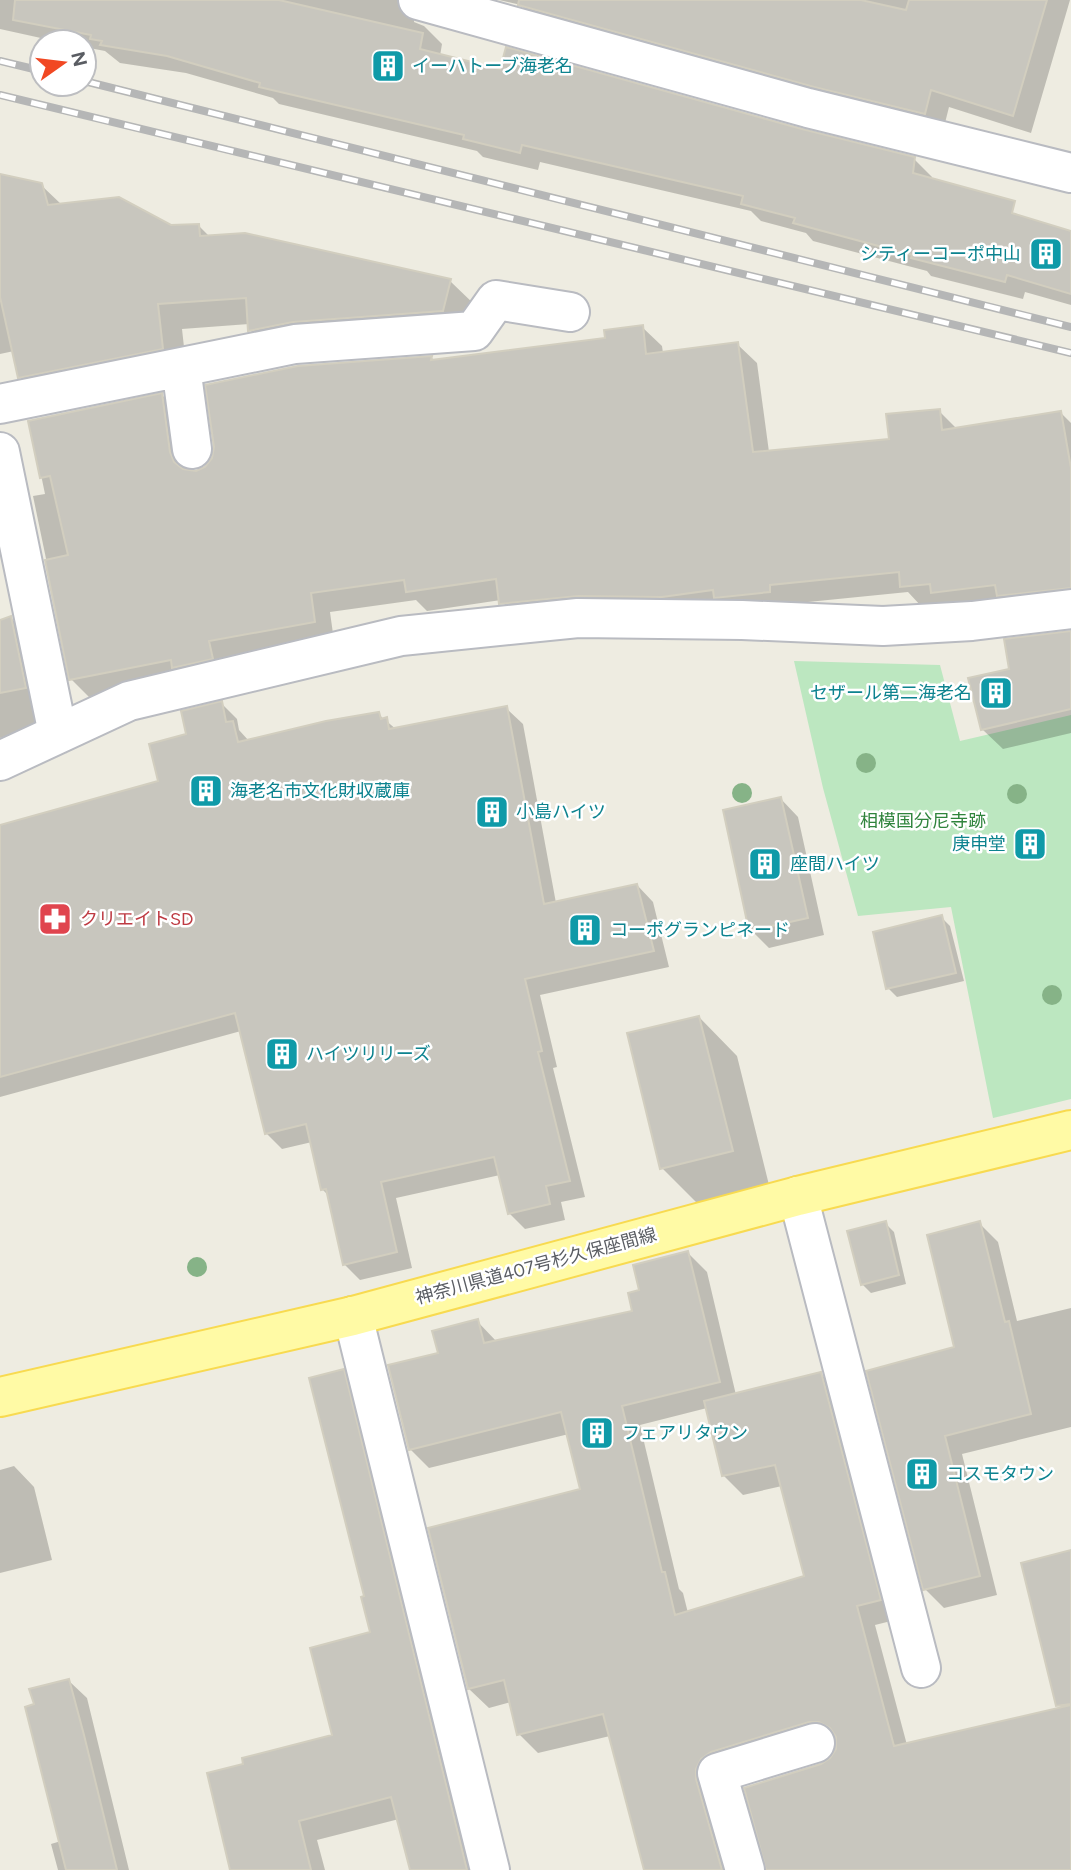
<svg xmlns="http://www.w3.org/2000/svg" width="1071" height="1870" viewBox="0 0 1071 1870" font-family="Figtree,'Noto Sans JP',sans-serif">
<rect width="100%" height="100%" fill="#eeece1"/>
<!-- green -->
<path fill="#bce7c0" d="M794 661 940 665 960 741 1071 715V1099L993 1118 951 907 858 916 823 788Z"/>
<!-- shadow -->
<path fill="#0003" fill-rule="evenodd" d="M0 0H425L415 12 414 22 424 26 442 44 440 56 502 71 802 131 914 159 932 177 929 190 1071 233V305L1025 292 1023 299 931 276 927 271 813 241 806 233 761 221 751 211 540 162 538 170 483 157 477 151 279 104 273 98 186 73 120 63 105 51 84 47V42H59L0 29Z
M499 0H1070L1031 133 949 107 943 131 538 23 521 5Z
M0 176 41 185 62 205 170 227 198 225 210 237 450 281 476 306 468 336 275 356 250 330 249 324 182 329 187 374 45 402 20 377 14 351 0 354Z
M642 327 662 346 663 353 737 344 757 363 769 452 890 441 939 411 958 430 1061 413 1071 423V608L921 606 908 592 788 604 520 623 501 600 427 611 416 600 330 612 334 641 90 698 71 679 33 496 45 494 30 422 162 395 181 415 189 471 196 472 432 358 435 362 607 340Z
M11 618 36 643 52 720 0 738V622Z
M1071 633V733L1003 749 983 730 1011 670Z
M221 703 237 719 239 730 249 741 378 714 397 730 506 708 523 724 556 903 637 885 653 902 669 967 540 995 557 1067 553 1068 585 1197 561 1202 565 1220 525 1229 509 1213 500 1175 396 1198 412 1268 360 1280 344 1264 329 1196 322 1189 312 1142 282 1149 266 1133 241 1031 0 1097V827L160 783 188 735Z
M781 799 798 817 824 935 769 948 751 930Z
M941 917 950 926 964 981 897 997 888 988Z
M699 1017 737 1056 770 1189 700 1206 662 1168Z
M885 1223 894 1232 906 1284 871 1293 862 1284Z
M979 1223 998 1242 1017 1321 1071 1308V1427L962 1454 997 1595 944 1608 925 1589 956 1348Z
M688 1253 707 1272 736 1395 821 1374 840 1393 899 1619 875 1625 907 1745 1071 1857V1870H768L822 1766 832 1760 838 1749V1740H828L730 1771 735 1870H645L610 1736 538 1753 519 1734 511 1702 489 1708 469 1689 582 1490 569 1434 429 1468 410 1449 440 1354 477 1321 497 1342 634 1313 641 1292ZM707 1408 724 1476 743 1495 782 1486 806 1577 688 1613 683 1593 679 1589 640 1425Z
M343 1371 363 1391 481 1870H411L399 1819 317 1840 325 1870H232L245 1765 334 1736 372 1634Z
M14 1466 34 1487 52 1560 0 1573V1470Z
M69 1681 87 1698 129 1870H58L51 1844 61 1841 36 1706Z"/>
<!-- building -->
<path fill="#c8c6be" stroke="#d2cebf" stroke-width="2" d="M15 0H279L423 33 420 49 500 69 506 47 802 129 915 157 913 173 1015 201 1012 213 1071 231V294L1007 275 1005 282 911 258 912 255 793 223 795 218 741 204 743 196 522 145 520 153 463 139 464 135 259 87 260 83 167 56 100 45 102 41 90 39 91 35 13 20Z
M519 0H861L906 10 909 0H1047L1013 116 931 90 925 114 814 87 518 5Z
M0 174 42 183 48 205 119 197 171 225 199 224 200 236 245 233 451 279 443 311 293 322 248 331 246 298 158 304 163 349 18 378 0 297Z
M643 325 646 354 738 342 753 452 889 439 886 414 940 409 942 430 1061 411 1071 468V588L997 596 995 585 931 593 930 584 900 587 899 572 770 585V592L714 598 713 590 662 597 578 596 499 604 496 579 406 592 404 580 311 593 315 622 209 641 213 659 172 668 171 660 69 680 45 560 68 555 50 476 40 478 28 421 162 393 170 452 174 462 183 469 196 471 205 467 212 458 214 447 205 385 298 366 432 356 431 360 605 338 604 330Z
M11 616 26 688 0 693V620Z
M1071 631V709L981 730 968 678 1009 669 1004 639Z
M222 701 226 722 233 721 238 742 326 721 379 712 381 719 387 717 389 729 507 706 544 904 637 884 654 951 525 979 542 1051 538 1052 570 1181 546 1186 550 1204 508 1214 494 1157 381 1182 397 1252 343 1265 326 1189 321 1190 306 1124 265 1134 235 1013 0 1077V825L158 781 149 744 186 734 181 711Z
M781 797 808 918 749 931 723 810Z
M942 915 956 973 886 989 873 932Z
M699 1016 733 1151 660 1169 627 1033Z
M886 1221 899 1275 861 1285 847 1231Z
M980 1221 1005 1322 1009 1321 1031 1414 945 1436 980 1576 923 1590 866 1371 954 1347 927 1235Z
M688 1251 720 1382 622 1406 662 1572H665L675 1615 804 1576 775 1465 722 1476 704 1401 821 1372 881 1600 857 1606 894 1746 1071 1705V1870H766L744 1788 821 1764 830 1758 836 1749V1737L830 1728 819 1722H809L711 1752 701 1759 696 1769V1779L722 1870H644L603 1714 517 1735 504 1680 468 1689 428 1528 580 1489 561 1412 409 1450 388 1365 438 1353 432 1331 478 1319 484 1343 632 1311 628 1293 639 1290 633 1265Z
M344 1369 467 1870H410L391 1797 299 1821 311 1870H230L207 1773 243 1764 242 1758 332 1735 310 1648 370 1632 361 1597 364 1596 309 1378Z
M1071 1550V1704L1056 1706 1021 1563Z
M69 1679 84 1735 117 1870H66L25 1707 34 1704 29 1689Z"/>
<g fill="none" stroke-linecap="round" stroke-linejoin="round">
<defs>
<path id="minor" d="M418 0 808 108 1071 173
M181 367 192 449
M0 404 295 344 474 331 496 300 570 312
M0 452 58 734
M0 761 129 701 401 636 578 618 742 620 883 626 972 621 1071 609
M798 1196 921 1668
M353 1316 490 1870
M745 1870 717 1773 815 1743"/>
<path id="major" d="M0 1397 353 1316 798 1196 1071 1130"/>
</defs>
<!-- minor casing -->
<use href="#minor" stroke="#b9bbc1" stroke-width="42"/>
<!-- major casing -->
<use href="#major" stroke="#f8da50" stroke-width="42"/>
<!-- minor -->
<use href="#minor" stroke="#fff" stroke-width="38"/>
<!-- major -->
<use href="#major" stroke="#fffaa5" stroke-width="38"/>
<defs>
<path id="rail" d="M0 61 42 71
M84 81 1071 327
M0 95 1071 353"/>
</defs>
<!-- rail casing -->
<use href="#rail" stroke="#b5b6b6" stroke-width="8"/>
<!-- rail -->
<use href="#rail" stroke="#fff" stroke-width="5" stroke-dasharray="16" stroke-linecap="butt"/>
</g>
<!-- trees -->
<g fill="#86b387">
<circle cx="866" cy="763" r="10"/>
<circle cx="742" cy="793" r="10"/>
<circle cx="1017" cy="794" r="10"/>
<circle cx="1052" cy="995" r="10"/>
<circle cx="197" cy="1267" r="10"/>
</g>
<!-- icons -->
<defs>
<symbol id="building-square" viewBox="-11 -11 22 22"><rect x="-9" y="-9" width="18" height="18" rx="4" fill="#0f9aa8" stroke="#fff"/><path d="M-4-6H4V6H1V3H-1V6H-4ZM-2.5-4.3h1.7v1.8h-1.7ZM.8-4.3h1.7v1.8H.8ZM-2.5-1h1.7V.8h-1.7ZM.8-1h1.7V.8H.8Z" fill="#fff"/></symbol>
<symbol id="pharmacy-square" viewBox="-11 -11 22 22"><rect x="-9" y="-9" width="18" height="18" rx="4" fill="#e0444e" stroke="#fff"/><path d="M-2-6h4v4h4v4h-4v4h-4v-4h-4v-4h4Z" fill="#fff"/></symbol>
</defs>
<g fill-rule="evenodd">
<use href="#building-square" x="369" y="47" width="38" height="38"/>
<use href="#building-square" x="1027" y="235" width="38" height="38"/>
<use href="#building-square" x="977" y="674" width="38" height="38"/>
<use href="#building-square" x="187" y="772" width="38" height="38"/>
<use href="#building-square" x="473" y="793" width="38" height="38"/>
<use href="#building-square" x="1011" y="825" width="38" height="38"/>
<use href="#building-square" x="746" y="845" width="38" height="38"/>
<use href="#pharmacy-square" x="36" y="900" width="38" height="38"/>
<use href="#building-square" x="566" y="911" width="38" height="38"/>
<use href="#building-square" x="263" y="1035" width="38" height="38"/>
<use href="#building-square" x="578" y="1414" width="38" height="38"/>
<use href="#building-square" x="903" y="1455" width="38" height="38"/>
</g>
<g text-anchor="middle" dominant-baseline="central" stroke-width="5" stroke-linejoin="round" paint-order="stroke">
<!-- culture labels -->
<g font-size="18" fill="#0d838f" stroke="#fff" text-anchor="start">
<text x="412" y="66">イーハトーブ海老名</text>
<text x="1021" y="254" text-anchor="end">シティーコーポ中山</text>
<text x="972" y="693" text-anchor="end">セザール第二海老名</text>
<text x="230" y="791">海老名市文化財収蔵庫</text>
<text x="516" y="812">小島ハイツ</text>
<text x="1006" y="844" text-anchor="end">庚申堂</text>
<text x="790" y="864">座間ハイツ</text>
<text x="610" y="930">コーポグランピネード</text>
<text x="306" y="1054">ハイツリリーズ</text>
<text x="622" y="1433">フェアリタウン</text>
<text x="946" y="1474">コスモタウン</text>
</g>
<!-- park labels -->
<g font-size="18" fill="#30843d" stroke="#fff">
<text x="923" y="821">相模国分尼寺跡</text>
</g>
<!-- health labels -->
<g font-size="18" fill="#be3a42" stroke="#fff" text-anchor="start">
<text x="80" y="919">クリエイトSD</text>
</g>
<!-- street labels -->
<g font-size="18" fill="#5a5d63" stroke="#fff">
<text transform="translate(536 1266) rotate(-15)">神奈川県道407号杉久保座間線</text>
</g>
</g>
<!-- north arrow -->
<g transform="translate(63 63) rotate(76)"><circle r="33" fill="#ffffff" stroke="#bdbec1" stroke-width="2"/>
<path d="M0-5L12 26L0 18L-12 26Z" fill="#f14823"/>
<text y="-10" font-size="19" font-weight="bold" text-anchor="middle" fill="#5a5d63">N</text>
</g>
</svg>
